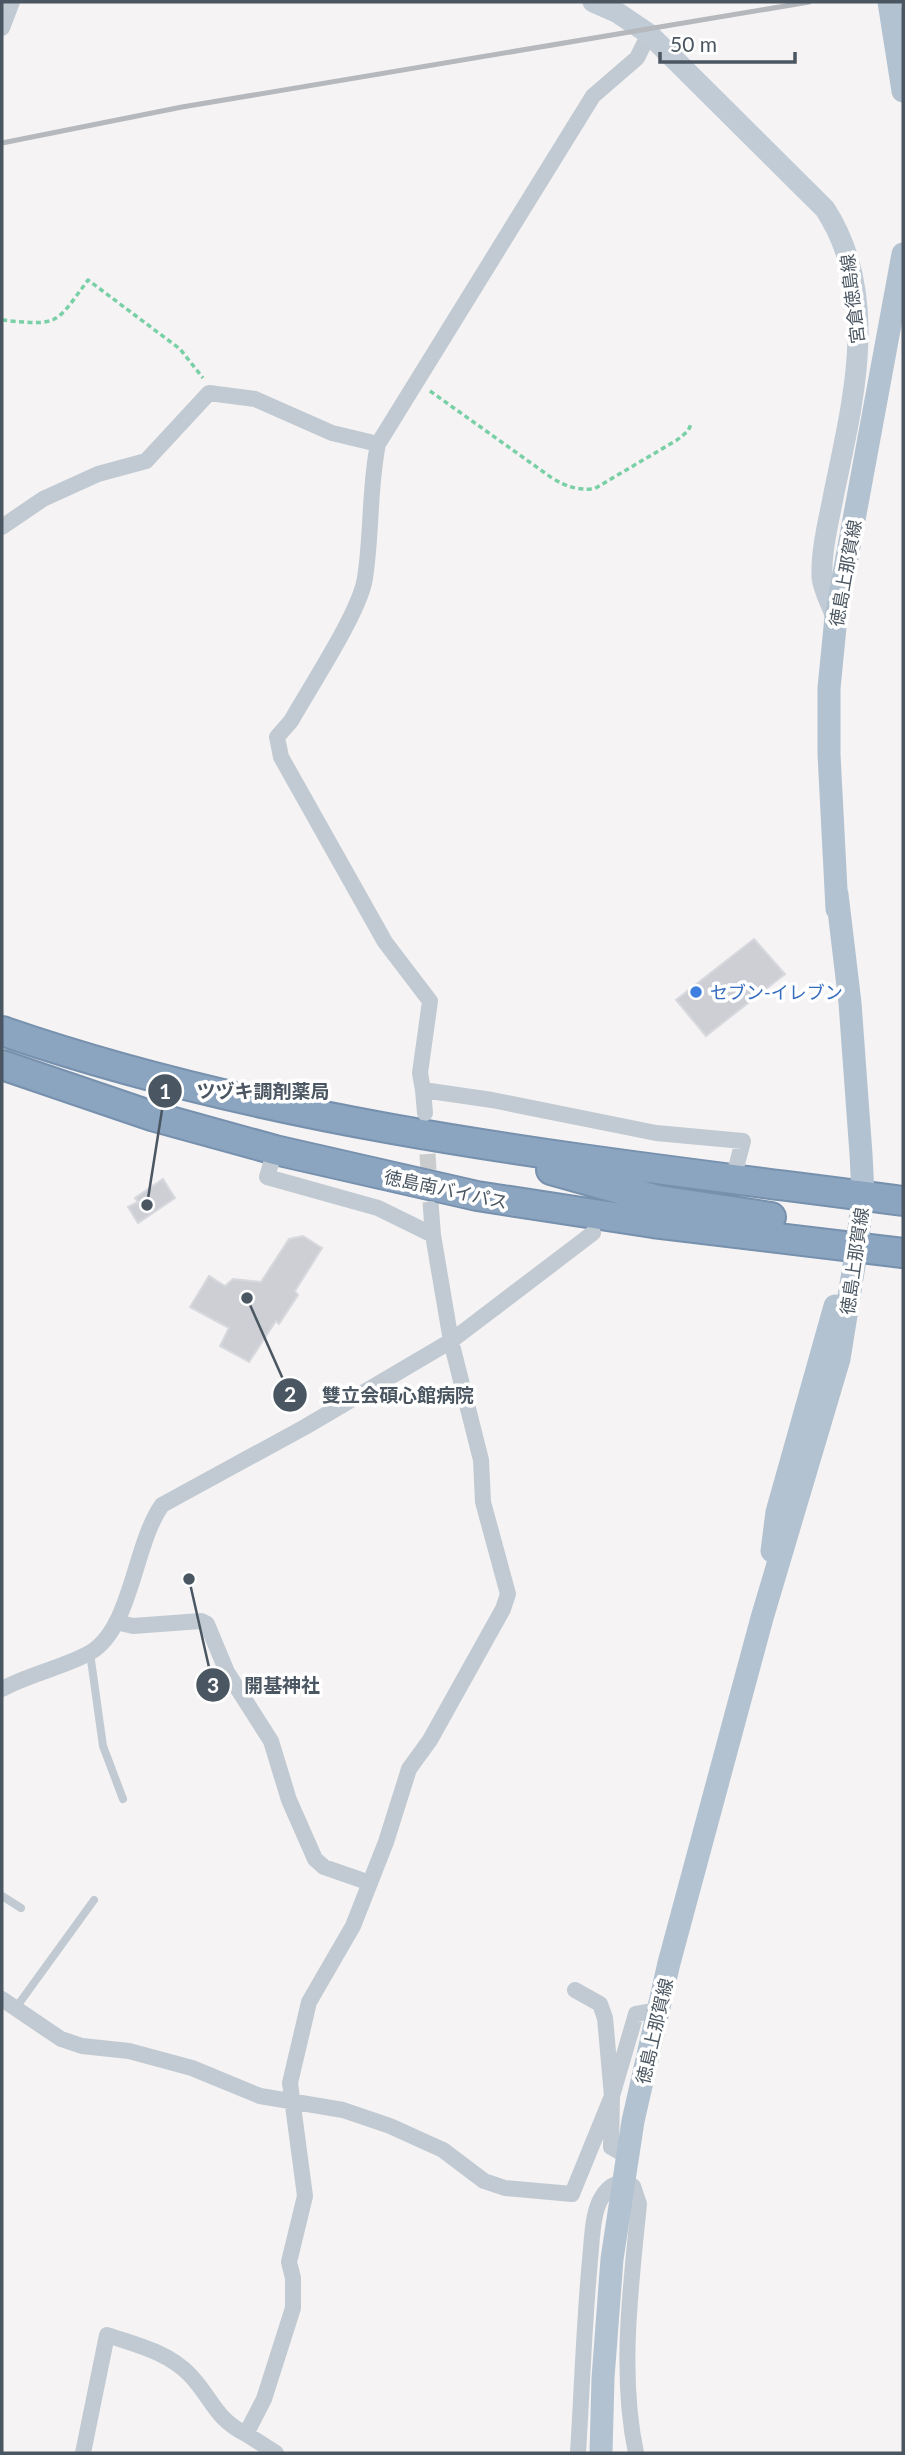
<svg xmlns="http://www.w3.org/2000/svg" width="905" height="2455" viewBox="0 0 905 2455" font-family="Lato,'Noto Sans JP',sans-serif">
<rect width="100%" height="100%" fill="#f5f3f3"/>
<!-- building -->
<path fill="#cdcfd5" stroke="#d7d9de" stroke-width="2" d="M754 939 785 974 706 1036 676 1000Z
M163 1179 175 1198 138 1223 128 1207 138 1202 135 1198Z
M303 1236 322 1248 295 1291 298 1295 279 1324 276 1321 249 1362 220 1346 229 1328 190 1307 209 1276 225 1286 233 1279 261 1282 289 1239Z"/>
<g fill="none" stroke-linecap="round" stroke-linejoin="round">
<!-- street-tunnel -->
<path stroke="#caccce" stroke-width="16" stroke-dasharray="16 8" stroke-linecap="butt" d="M426 1130 431 1209"/>
<defs>
<path id="highway" d="M2 1031C292 1131 600 1161 903 1201
M2 1065 152 1116 275 1150 477 1196 653 1223 903 1253
M551 1170 658 1200 771 1217"/>
</defs>
<!-- highway casing -->
<use href="#highway" stroke="#7690ad" stroke-width="32"/>
<!-- path -->
<path stroke="#7ad0a6" stroke-width="3.5" stroke-dasharray="5 3.5" stroke-linecap="butt" d="M2 320C59 326 55 325 88 280L180 349 203 378
M430 391 552 478C567 487 577 490 594 489L677 440 688 431 692 422"/>
<!-- lane -->
<path stroke="#c1cad2" stroke-width="8" d="M90 1653 103 1746 123 1799
M2 1896 21 1908
M15 2009 94 1900"/>
<!-- street -->
<path stroke="#c1cad2" stroke-width="16" d="M2 28 12 2
M2 527 43 499 98 474 146 461 209 393 255 399 332 433 378 444
M423 1090 420 1073 430 1001 385 942 281 757 277 737 291 721C310 687 360 612 365 578 372 533 369 488 378 444L593 96 637 58 649 34
M425 1113 423 1090 492 1100 656 1133 743 1141 733 1179
M275 1150 267 1177 378 1208 433 1235 431 1209
M116 1622 133 1626 201 1621 207 1624 227 1672 271 1741 289 1800 315 1859 324 1867 370 1883
M2 1689C29 1674 68 1666 91 1652 132 1627 134 1544 162 1505L305 1427 451 1341 593 1233
M2 1999 61 2039 82 2046 129 2051 192 2068 260 2096 343 2110 390 2126 443 2150 484 2181 505 2188 572 2194 612 2096 605 2018 600 2004 575 1990
M627 2156 611 2147 612 2096 636 2014 659 2010
M83 2453 107 2335C137 2345 168 2352 190 2375 212 2398 215 2419 246 2434
M276 2453 246 2434 264 2399 293 2308V2278L289 2262 305 2196 290 2083 309 2002 353 1926 386 1842 409 1769 430 1740 503 1609 508 1594 483 1502 481 1460 451 1341 433 1235
M578 2453C582 2389 584 2325 590 2260 592 2242 592 2212 602 2197 610 2184 619 2180 633 2186L639 2204C631 2285 619 2373 636 2453"/>
<!-- secondary -->
<path stroke="#c1cbd6" stroke-width="21" d="M593 2 618 13 649 34 825 209C881 295 853 401 834 493 829 520 821 549 822 577 823 590 832 605 836 617"/>
<!-- primary -->
<path stroke="#b3c2d1" stroke-width="23" d="M889 2 903 91
M837 909 829 754V688L836 617 903 254
M772 1551 777 1512 835 1306
M601 2453 603 2378 612 2259 633 2121 669 1963 762 1618 839 1359 857 1247 863 1194 861 1154 850 1003 837 894"/>
<!-- highway -->
<use href="#highway" stroke="#8ba5c1" stroke-width="28"/>
<!-- rail -->
<path stroke="#b5b8bd" stroke-width="5" d="M2 143 182 107 809 2"/>
</g>
<!-- markers -->
<circle fill="#3f7fe0" stroke="#fff" stroke-width="2.5" cx="696" cy="992" r="7"/>
<g text-anchor="middle" dominant-baseline="central" stroke-width="7" stroke-linejoin="round" paint-order="stroke">
<!-- street labels -->
<g font-size="18" fill="#4a5661" stroke="#fff">
<text transform="translate(852 299) rotate(-97)">宮倉徳島線</text>
<text transform="translate(845 573) rotate(-80)">徳島上那賀線</text>
<text transform="translate(446 1189) rotate(12)">徳島南バイパス</text>
<text transform="translate(854 1261) rotate(-82)">徳島上那賀線</text>
<text transform="translate(654 2031) rotate(-77)">徳島上那賀線</text>
</g>
<!-- shop labels -->
<g font-size="18" fill="#366cbe" stroke="#fff" text-anchor="start">
<text x="710" y="992">セブン-イレブン</text>
</g>
</g>
<!-- callouts -->
<path fill="none" stroke="#4a5661" stroke-width="2.5" d="M147 1205L165 1091M247 1298L290 1395M189 1579L213 1685"/>
<g fill="#4a5661" stroke="#fff" stroke-width="2.5">
<circle cx="147" cy="1205" r="7"/>
<circle cx="247" cy="1298" r="7"/>
<circle cx="189" cy="1579" r="7"/>
<circle cx="165" cy="1091" r="18"/>
<circle cx="290" cy="1395" r="18"/>
<circle cx="213" cy="1685" r="18"/>
</g>
<g font-size="21" text-anchor="middle" font-weight="bold" fill="#fff">
<text x="165" y="1099">1</text>
<text x="290" y="1402">2</text>
<text x="213" y="1693">3</text>
</g>
<g font-size="19" text-anchor="middle" font-weight="bold" fill="#4a5661" stroke="#fff" stroke-width="7" stroke-linejoin="round" paint-order="stroke">
<text x="263" y="1098">ツヅキ調剤薬局</text>
<text x="398" y="1402">雙立会碩心館病院</text>
<text x="282" y="1692">開基神社</text>
</g>
<!-- border -->
<rect width="905" height="2455" fill="none" stroke="#4a5661" stroke-width="7"/>
<!-- scale -->
<path d="M660 52v10h135v-10" fill="none" stroke="#4a5661" stroke-width="3.5"/>
<text x="670" y="52" font-size="21" fill="#4a5661" stroke="#ffffff" stroke-width="5" paint-order="stroke">50 m</text>
</svg>
